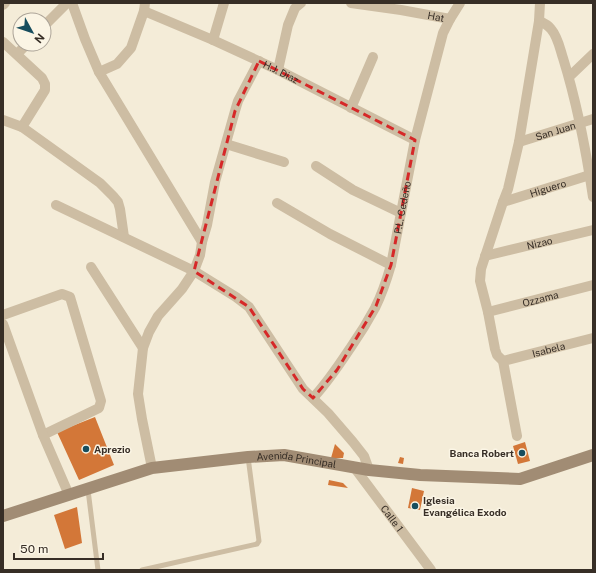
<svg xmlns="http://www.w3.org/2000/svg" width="596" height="573" viewBox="0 0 596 573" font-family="'Public Sans',sans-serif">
<rect width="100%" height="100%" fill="#f4ecd8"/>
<!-- building -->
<path fill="#d37738" d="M95 417 114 465 79 480 57 432Z
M525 442 530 461 518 464 513 446Z
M335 444 344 453 343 458H331Z
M400 457 404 458 403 464 398 463Z
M329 480 343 483 348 488 328 485Z
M412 488 424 491 420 510 408 508Z
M77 507 82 543 65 549 54 515Z"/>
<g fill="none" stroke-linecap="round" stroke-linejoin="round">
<!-- lane -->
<path stroke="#cdbda3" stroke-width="5" d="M88 490 98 570
M142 570 257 544 259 541 248 457"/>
<!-- street -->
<g stroke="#cdbda3" stroke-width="10">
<path d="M72 3 85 39 99 72 202 242"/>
<path id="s1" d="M351 3 401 10 450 19"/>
<path d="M3 5 5 3"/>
<path id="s2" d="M144 11 213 40 278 70 415 140"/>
<path d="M539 21C544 23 548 25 551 29 558 37 560 49 563 58 577 103 586 150 593 197"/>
<path d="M44 26 67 3"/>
<path d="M213 40 224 3"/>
<path d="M3 42 42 78 45 84V90L22 127"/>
<path d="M17 54 27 44"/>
<path d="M278 70 288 25 295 8 301 3"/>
<path d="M99 72 117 64 131 48 144 11 145 3"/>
<path d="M569 77 593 54"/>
<path d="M351 108 373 57"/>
<path d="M3 120 22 127 100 183 113 196 118 202 120 209 124 237"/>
<path id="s3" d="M519 142 593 119"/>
<path d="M226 144 284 162"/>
<path d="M316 166 353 190 401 213"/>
<path id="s4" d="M503 202 593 174"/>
<path d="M277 203 330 234 391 265"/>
<path d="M56 205 194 271 236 297 249 307 303 389 328 413 353 442 364 456 369 470"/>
<path id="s5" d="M485 256 593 230"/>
<path d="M91 267 143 348"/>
<path id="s6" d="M488 312 593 285"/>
<path d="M3 315 62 294 70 297 101 401 99 408 43 435"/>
<path d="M3 324 43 435 69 495"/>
<path id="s7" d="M503 361 593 338"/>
<path id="s8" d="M313 398C328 382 339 365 351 347 360 334 368 321 375 308 382 294 387 279 391 265L415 140 443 33 450 19 460 3"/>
<path d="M517 436 503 361 497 355 495 349 488 312 480 281 481 269 503 202 508 189 519 142 539 21 540 3"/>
<path id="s9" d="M354 467 431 570"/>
<path d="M152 468 142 419 138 394 143 348 149 332 158 316 182 289 194 271 200 255 202 242 207 225 215 182 235 111 238 101 259 61"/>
</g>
<!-- secondary -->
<path stroke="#a18c74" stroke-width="12" id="s10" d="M3 516 152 468 248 457 284 455 369 470 420 475 520 479 593 455"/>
</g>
<!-- marked area -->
<path fill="none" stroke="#d62828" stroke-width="3" stroke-dasharray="8 5" stroke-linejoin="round" d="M259 61 415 140 391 265 376 306 337 370 313 398 303 389 249 307 194 271 235 111Z"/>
<!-- markers -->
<g fill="#174d5d" stroke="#fbf5e5" stroke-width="1.5">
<circle cx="86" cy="449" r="4"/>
<circle cx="522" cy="453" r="4"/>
<circle cx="415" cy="506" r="4"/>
</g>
<g text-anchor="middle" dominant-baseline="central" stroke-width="3" stroke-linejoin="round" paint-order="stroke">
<!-- street labels -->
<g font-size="10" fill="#372e26" stroke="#fbf5e5">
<text stroke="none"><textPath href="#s1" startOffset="86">Hat</textPath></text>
<text stroke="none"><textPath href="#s2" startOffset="150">H.J. Diaz</textPath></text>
<text stroke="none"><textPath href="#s3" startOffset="38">San Juan</textPath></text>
<text stroke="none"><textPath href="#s4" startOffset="47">Higuero</textPath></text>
<text stroke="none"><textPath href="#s8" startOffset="214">P.L. Cedeño</textPath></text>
<text stroke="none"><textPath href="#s5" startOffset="56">Nizao</textPath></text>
<text stroke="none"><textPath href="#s6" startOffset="54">Ozzama</textPath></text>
<text stroke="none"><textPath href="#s7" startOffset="47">Isabela</textPath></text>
<text stroke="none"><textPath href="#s10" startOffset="302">Avenida Principal</textPath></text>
<text stroke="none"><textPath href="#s9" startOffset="64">Calle 1</textPath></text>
</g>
<!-- poi labels -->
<g font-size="10" font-weight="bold" fill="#372e26" stroke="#fbf5e5" text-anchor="start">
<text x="94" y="449">Aprezio</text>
<text x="514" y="453" text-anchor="end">Banca Robert</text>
<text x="423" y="500">Iglesia<tspan x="423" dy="12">Evangélica Exodo</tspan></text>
</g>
</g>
<!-- border -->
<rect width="596" height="573" fill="none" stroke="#372e26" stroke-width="8"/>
<!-- north arrow -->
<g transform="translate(32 32) rotate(130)"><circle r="19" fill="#fbf5e5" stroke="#ada599"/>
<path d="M0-3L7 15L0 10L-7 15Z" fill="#174d5d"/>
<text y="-6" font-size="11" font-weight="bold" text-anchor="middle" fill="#372e26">N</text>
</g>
<!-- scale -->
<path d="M14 553v6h89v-6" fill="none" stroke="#372e26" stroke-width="2"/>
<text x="20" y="553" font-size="12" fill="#372e26" stroke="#fbf5e5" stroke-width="3" paint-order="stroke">50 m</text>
</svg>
